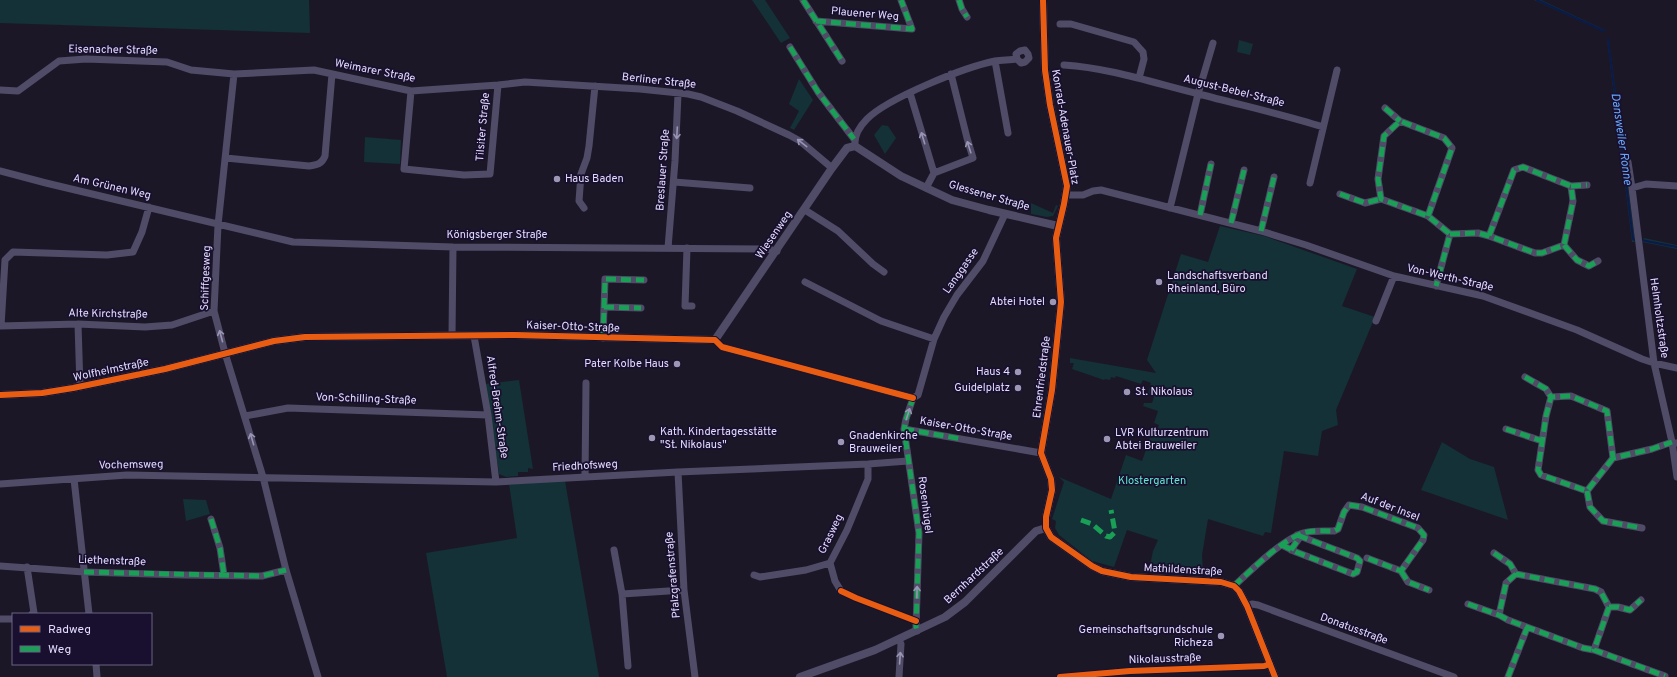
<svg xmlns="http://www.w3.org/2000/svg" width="1677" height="677" viewBox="0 0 1677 677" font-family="Overpass,sans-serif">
<rect width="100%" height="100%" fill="#1c1727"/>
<!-- green -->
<path fill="#133136" d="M0 0H309L310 33 0 23Z
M752 0H765L790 38 781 43Z
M1534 0H1541L1605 30 1604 32Z
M1607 39 1609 40 1635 242H1632Z
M1239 40 1253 44 1250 55 1237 52Z
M799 79 813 100 794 130 790 128 799 111 789 104Z
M882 125 888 126 896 138 885 154 874 135Z
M365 137 401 140 400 164 364 162Z
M1031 203 1053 213 1056 205 1058 206 1053 216 1047 217 1031 214Z
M1220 226 1264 236 1357 269 1342 306 1375 317 1336 410 1338 425 1322 431 1318 456 1284 451 1271 533 1265 532 1263 536 1208 519 1202 555 1203 573 1149 570 1153 551 1158 540 1127 530 1114 567 1092 561 1059 535 1055 528 1056 521 1052 519 1064 482 1059 477 1111 499 1126 455 1142 461 1151 435 1155 437 1159 425 1154 423 1158 411 1143 406 1144 403H1152L1154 397 1148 393 1151 383 1143 380 1141 384 1116 376 1115 378 1111 377 1110 380 1105 379 1104 380 1072 369 1074 363H1070V358L1156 373 1147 360 1181 254 1208 262Z
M1644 238 1677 245V249L1642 242Z
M519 380 533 469 528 468V472H518V476L506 477 499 474 485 384Z
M1442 442 1470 459 1494 467 1508 520 1421 490Z
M565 481 599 677H447L426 553 517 538 509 484Z
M183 499 206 500 210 514 186 521Z"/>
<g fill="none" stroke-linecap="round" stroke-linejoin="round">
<!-- stream -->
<path stroke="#091a4b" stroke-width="2" d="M1537 0 1604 31
M1608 39 1633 239 1635 240
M1641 240 1677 247"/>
<!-- minor -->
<path stroke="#504c68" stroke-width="7" d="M803 0 842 61
M959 0 962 9 967 17
M816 21 912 29 901 0
M1060 24H1071L1134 42 1143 52 1144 59 1139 78
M790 47 818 92 854 139
M995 61 1008 133
M1064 65C1110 68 1154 83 1199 94 1240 105 1282 114 1323 127
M234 74 218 225 214 311 225 353 263 477 286 570 318 677
M0 90 18 91 59 61 86 59 167 62 191 70 234 74 314 70 411 91 498 85 525 82 640 89 688 94 701 97 737 111 789 135 800 141 832 168
M411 91 404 169 464 175 490 174 498 85
M910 93 934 173 926 188
M1385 108 1400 121
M855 146C854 136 859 127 867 119 888 98 965 67 995 61 1002 60 1010 60 1017 59L1021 63 1025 62 1029 58 1028 54 1025 50 1020 51 1016 54 1017 59
M226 158 309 166C317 165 322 164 325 156L332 74
M1628 162 1632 188 1654 363 1672 442 1677 477
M0 171 46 183 293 242 453 247 766 249 777 251
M934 173 973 158 967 138 951 74
M674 182 750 188
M1310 183 1337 70
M1571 186 1587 185
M1632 188 1646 184 1677 186
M1340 194 1365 203 1381 199
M1066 195H1083L1093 191 1101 190 1261 231 1306 245 1394 276 1483 296 1577 330 1642 359 1654 363 1677 368
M584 208 579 201 581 174 587 158 589 146 595 86
M1170 208 1198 94 1213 43
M805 210 838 231 873 264 884 272
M1200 215 1211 164
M1428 216 1452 148 1444 138 1400 121 1384 136 1378 179 1381 199 1428 216 1450 234 1436 286
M1231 223 1244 170
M1261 231 1274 177
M1450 234 1478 233 1489 236 1535 253H1542L1564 245 1573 201 1571 186 1523 167 1514 170 1489 236
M1564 245 1577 260 1589 266 1598 261
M668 248 675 161 678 94
M687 248 685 306H692
M805 282 881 321 934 339
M604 307 641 308
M1376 321 1394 276
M78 324 80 387
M0 326 78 324 145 327 172 325 214 311
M1 326 5 260 13 252 107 255 133 252 142 232 149 207
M452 336 453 247
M474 336 488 415 496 482
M603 338 605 279 644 280
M715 340 722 347 913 398
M1525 377 1546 389 1551 397
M913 398 906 419 904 429 919 533 916 627 917 631
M913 398 918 395 934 339 944 317 957 295 983 261 1005 214
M245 416 288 408 488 415
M904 429 1041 453
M1506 429 1542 441
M1613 458 1587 491 1541 475 1538 470 1546 416 1551 397 1571 396 1607 411 1613 458 1652 449 1672 442 1677 443
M678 472 684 590 695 677
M585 477 586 383
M74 479 89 614
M0 484 127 475 496 482 678 472 868 464 908 461
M1587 491 1590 507 1603 521 1642 528
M211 519 220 548 224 575
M1282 545 1296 552 1353 574 1357 572 1360 561 1357 558 1297 535
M614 550 622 594
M1291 550 1300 537
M1494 553 1510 564 1516 574 1595 589 1601 592 1609 607 1594 650 1665 676
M830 563 835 581 841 591
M0 566 84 572 183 575 262 576 286 570
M27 567 34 613 32 614
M1401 571 1408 582 1429 590
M1516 574 1506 583 1499 615 1508 620 1583 648 1594 650
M754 575 760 577 806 570 830 563 847 530 868 479V464
M1234 586C1250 571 1283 539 1303 533 1313 530 1324 531 1334 531L1338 529 1344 512 1349 505 1362 507 1418 528 1424 535 1423 540 1401 571 1367 558
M1468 604 1499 615
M1247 606 1252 604 1258 605 1454 677
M1609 607H1618L1630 610 1641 600
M0 619H13
M96 664 97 677
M628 666 622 594 684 590
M899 677 901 644 899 640
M1060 677 1130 671 1264 666 1270 664
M1508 677 1527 628"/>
<!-- tertiary -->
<path stroke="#504c68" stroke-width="8" d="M1043 0 1045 70 1050 105 1067 186 1064 204 1056 238 1061 302 1052 390 1041 453 1051 479 1052 490 1046 517V528L1051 537 1058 542 1092 566 1102 571 1131 577 1221 582 1234 586 1239 591 1247 606 1275 677
M0 395 42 393 73 388 165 369 274 341 305 337 515 335 715 340 832 168 847 148 855 146 901 176 952 200 989 210 1058 226
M800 677 875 650 945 617 965 602 1036 531 1046 528"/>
<!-- quiet -->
<path stroke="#1a9f57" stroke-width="5" stroke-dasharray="10 5" stroke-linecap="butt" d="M803 0 842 61
M959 0 962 9 967 17
M816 21 912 29 901 0
M790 47 818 92 854 139
M1385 108 1400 121
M1571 186 1587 185
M1340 194 1365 203 1381 199
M1200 215 1211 164
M1428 216 1452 148 1444 138 1400 121 1384 136 1378 179 1381 199 1428 216 1450 234 1436 286
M1231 223 1244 170
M1261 231 1274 177
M1450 234 1478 233 1489 236 1535 253H1542L1564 245 1573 201 1571 186 1523 167 1514 170 1489 236
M1564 245 1577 260 1589 266 1598 261
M604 307 641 308
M603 338 605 279 644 280
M1525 377 1546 389 1551 397
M911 398H913L906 419 904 429 919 533 916 627 917 631
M904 429 962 439
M1506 429 1542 441
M1613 458 1587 491 1541 475 1538 470 1546 416 1551 397 1571 396 1607 411 1613 458 1652 449 1672 442
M1587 491 1590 507 1603 521 1642 528
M211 519 220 548 224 575
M1081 520 1092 524 1106 536 1110 537 1115 532 1111 510
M1282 545 1296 552 1353 574 1357 572 1360 561 1357 558 1297 535
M1291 550 1300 537
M1494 553 1510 564 1516 574 1595 589 1601 592 1609 607 1594 650 1665 676
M1401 571 1408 582 1429 590
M84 572 262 576 286 570
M1516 574 1506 583 1499 615 1508 620 1583 648 1594 650
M1234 586C1250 571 1283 539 1303 533 1313 530 1324 531 1334 531L1338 529 1344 512 1349 505 1362 507 1418 528 1424 535 1423 540 1401 571 1367 558
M1468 604 1499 615
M1609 607H1618L1630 610 1641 600
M1508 677 1527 628"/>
<defs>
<path id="cycleway" d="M1043 0 1045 70 1050 105 1067 186 1064 204 1056 238 1061 302 1052 390 1041 453 1051 479 1052 490 1046 517V528L1051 537 1058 542 1092 566 1102 571 1131 577 1221 582 1234 586 1239 591 1247 606 1275 677
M0 395 42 393 73 388 165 369 274 341 305 337 515 335 715 340 722 347 913 398
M841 591 856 598 916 621
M1060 677 1130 671 1264 666 1270 664"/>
</defs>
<!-- cycleway casing -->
<use href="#cycleway" stroke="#18102e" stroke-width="8"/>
<!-- cycleway -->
<use href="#cycleway" stroke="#e95d12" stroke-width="6"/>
</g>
<!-- one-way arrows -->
<defs><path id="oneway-shaft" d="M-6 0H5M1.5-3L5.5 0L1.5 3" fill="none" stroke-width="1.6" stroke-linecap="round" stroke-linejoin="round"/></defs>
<g stroke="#9a94b4">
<use href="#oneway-shaft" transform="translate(677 133) rotate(93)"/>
<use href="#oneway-shaft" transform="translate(923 138) rotate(-107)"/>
<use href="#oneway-shaft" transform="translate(802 143) rotate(-142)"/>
<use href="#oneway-shaft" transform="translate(969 147) rotate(-108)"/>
<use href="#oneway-shaft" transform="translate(221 336) rotate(-105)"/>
<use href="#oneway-shaft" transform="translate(908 414) rotate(-72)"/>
<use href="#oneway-shaft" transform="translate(252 439) rotate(-106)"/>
<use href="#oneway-shaft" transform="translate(917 592) rotate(-89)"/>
<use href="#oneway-shaft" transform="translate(900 658) rotate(-86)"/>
</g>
<!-- markers -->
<g fill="#9e97b3" stroke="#18102e" stroke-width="1.5">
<circle cx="557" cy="179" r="4"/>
<circle cx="1159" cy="282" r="4"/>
<circle cx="1053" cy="302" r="4"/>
<circle cx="677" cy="364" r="4"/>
<circle cx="1018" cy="372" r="4"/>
<circle cx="1018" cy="388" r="4"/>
<circle cx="1127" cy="392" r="4"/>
<circle cx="652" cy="438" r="4"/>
<circle cx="1107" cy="439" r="4"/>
<circle cx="841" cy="442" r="4"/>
<circle cx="1221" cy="636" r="4"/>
</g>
<g text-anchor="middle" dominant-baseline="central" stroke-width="3.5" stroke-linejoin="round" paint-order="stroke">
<!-- street labels -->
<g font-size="11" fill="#e4dcff" stroke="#18102e">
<text transform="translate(865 14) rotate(5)">Plauener Weg</text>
<text transform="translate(113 50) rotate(1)">Eisenacher Straße</text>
<text transform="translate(375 71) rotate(11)">Weimarer Straße</text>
<text transform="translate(659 81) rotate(6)">Berliner Straße</text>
<text transform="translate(1234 91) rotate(14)">August-Bebel-Straße</text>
<text transform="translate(483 127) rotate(-85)">Tilsiter Straße</text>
<text transform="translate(1065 127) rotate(80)">Konrad-Adenauer-Platz</text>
<text transform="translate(663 170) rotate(-86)">Breslauer Straße</text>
<text transform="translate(112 187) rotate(13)">Am Grünen Weg</text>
<text transform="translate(989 196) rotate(16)">Glessener Straße</text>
<text x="497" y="235">Königsberger Straße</text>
<text transform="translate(774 235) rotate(-56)">Wiesenweg</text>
<text transform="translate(961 271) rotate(-55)">Langgasse</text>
<text transform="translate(206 278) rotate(-88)">Schiffgesweg</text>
<text transform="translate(1450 278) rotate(13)">Von-Werth-Straße</text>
<text transform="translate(108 314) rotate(1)">Alte Kirchstraße</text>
<text transform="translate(1659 318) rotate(82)">Helmholtzstraße</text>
<text transform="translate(573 327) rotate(2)">Kaiser-Otto-Straße</text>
<text transform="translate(111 370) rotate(-12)">Wolfhelmstraße</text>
<text transform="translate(1042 377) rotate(-83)">Ehrenfriedstraße</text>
<text transform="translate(366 399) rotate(2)">Von-Schilling-Straße</text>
<text transform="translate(497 407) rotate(82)">Alfred-Brehm-Straße</text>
<text transform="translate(966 429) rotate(10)">Kaiser-Otto-Straße</text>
<text transform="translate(131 465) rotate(-1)">Vochemsweg</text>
<text transform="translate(585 466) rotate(-3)">Friedhofsweg</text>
<text transform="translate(925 505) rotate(83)">Rosenhügel</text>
<text transform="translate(1390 507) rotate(21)">Auf der Insel</text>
<text transform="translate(831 534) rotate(-64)">Grasweg</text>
<text transform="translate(112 561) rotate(2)">Liethenstraße</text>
<text transform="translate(1183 570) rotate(3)">Mathildenstraße</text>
<text transform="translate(673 575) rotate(-95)">Pfalzgrafenstraße</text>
<text transform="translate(974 576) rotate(-43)">Bernhardstraße</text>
<text transform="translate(1354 629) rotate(20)">Donatusstraße</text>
<text transform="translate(1165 659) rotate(-2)">Nikolausstraße</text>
</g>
<!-- poi labels -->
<g font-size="11" fill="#e4dcff" stroke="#18102e" text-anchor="start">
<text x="565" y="179">Haus Baden</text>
<text x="1167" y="276">Landschaftsverband<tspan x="1167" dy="13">Rheinland, Büro</tspan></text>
<text x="1045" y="302" text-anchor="end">Abtei Hotel</text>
<text x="669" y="364" text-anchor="end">Pater Kolbe Haus</text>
<text x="1010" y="372" text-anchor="end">Haus 4</text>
<text x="1010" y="388" text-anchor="end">Guidelplatz</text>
<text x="1135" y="392">St. Nikolaus</text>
<text x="660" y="432">Kath. Kindertagesstätte<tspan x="660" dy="13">"St. Nikolaus"</tspan></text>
<text x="1115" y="433">LVR Kulturzentrum<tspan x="1115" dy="13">Abtei Brauweiler</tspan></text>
<text x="849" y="436">Gnadenkirche<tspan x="849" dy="13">Brauweiler</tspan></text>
<text x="1213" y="630" text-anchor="end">Gemeinschaftsgrundschule<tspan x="1213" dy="13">Richeza</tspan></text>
</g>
<!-- park labels -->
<g font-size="11" fill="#5fe9d5" stroke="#18102e">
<text x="1152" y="481">Klostergarten</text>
</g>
<!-- water labels -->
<g font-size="12" font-style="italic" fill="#6aaaff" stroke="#18102e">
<text transform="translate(1621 139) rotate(82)">Dansweiler Ronne</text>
</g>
</g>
<!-- legend -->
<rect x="12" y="613" width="140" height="52" fill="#18102e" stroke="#6a6282"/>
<rect x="20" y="626" width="20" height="6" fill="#e95d12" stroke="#6a6282"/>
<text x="48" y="633" font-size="12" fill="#e4dcff">Radweg</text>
<rect x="20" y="646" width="20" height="6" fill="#1a9f57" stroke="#6a6282"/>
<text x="48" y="653" font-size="12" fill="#e4dcff">Weg</text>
</svg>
